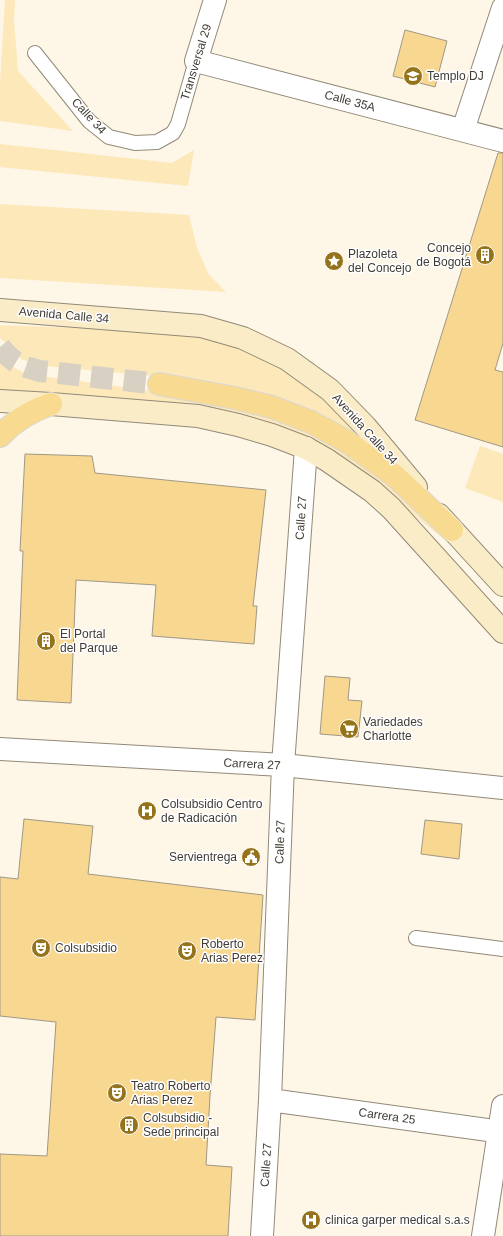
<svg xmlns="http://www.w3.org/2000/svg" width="503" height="1236" viewBox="0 0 503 1236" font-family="Arial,sans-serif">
<rect width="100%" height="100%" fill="#fef6e7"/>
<!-- green -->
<path fill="#fde8b9" d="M5 0H15L14 21 18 71 73 131 0 121V82Z
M0 144 172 163 194 150 188 186 0 167Z
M0 204 189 215 197 248 209 275 226 292 0 278Z
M0 325 188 332 242 346 283 369 334 406 369 446 166 377 44 366 23 360 0 338Z
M0 356 9 364 22 372 41 376 199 397 314 429 393 480 473 562 336 454 309 438 252 418 196 405 0 391Z
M480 446 503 454V502L465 488Z"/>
<!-- building -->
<path fill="#f8d890" stroke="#a09886" d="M405 30 447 41 435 87 393 76Z
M498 153H503V343L495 370 503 372V447L415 420Z
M25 454 92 456 95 473 266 490 253 606H257L254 644 152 636 156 585 76 580 71 703 17 700 23 551H20Z
M325 676 350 678 348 700 362 701 358 737 320 734Z
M24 819 93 826 88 874 263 895 255 1020 216 1017 210 1096 206 1165 232 1167 228 1236H0V1154L47 1156 56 1022 0 1016V877L18 879Z
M425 820 462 824 459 859 421 854Z"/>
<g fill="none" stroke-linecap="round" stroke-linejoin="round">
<!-- primary-tunnel -->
<path stroke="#d8d1c3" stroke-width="22" stroke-dasharray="22 11" stroke-linecap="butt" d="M0 347C13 363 21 366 40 371L159 384"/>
<defs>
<path id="lane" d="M35 53 89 121 109 137 135 143 157 142 173 133 178 124 196 61
M416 938 503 949"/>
<path id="street" d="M215 0 196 61 503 141
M463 130 503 8
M0 749 283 765 503 788
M270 1100 503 1132
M262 1236 270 1100 283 765 306 448
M483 1236 503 1106"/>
<path id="secondary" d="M0 310 201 326 243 338 287 359 330 390 365 426 416 487
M0 401 51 404 198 416 238 425 272 435 306 448 327 460 372 491 391 508 503 632
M439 515 503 585"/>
<path id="primary" d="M159 384 235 398 272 407 311 422 346 441 395 476 452 530
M0 436C15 420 31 411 51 404"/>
</defs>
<!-- lane casing -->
<use href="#lane" stroke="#928a78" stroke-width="16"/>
<!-- street casing -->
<use href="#street" stroke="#928a78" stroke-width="24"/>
<!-- secondary casing -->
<use href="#secondary" stroke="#928a78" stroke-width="24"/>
<!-- primary casing -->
<use href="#primary" stroke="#d9d8d7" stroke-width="24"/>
<!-- lane -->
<use href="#lane" stroke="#fff" stroke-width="14"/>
<!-- street -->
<use href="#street" stroke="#fff" stroke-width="22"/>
<!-- secondary -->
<use href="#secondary" stroke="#fbecc8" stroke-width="22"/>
<!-- primary -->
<use href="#primary" stroke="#f8da90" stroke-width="22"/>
</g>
<!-- icons -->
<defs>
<symbol id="university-disc" viewBox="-11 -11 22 22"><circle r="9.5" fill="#94731a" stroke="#fff"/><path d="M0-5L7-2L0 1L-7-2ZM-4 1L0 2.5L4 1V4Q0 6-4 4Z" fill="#fff"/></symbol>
<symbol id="building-disc" viewBox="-11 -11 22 22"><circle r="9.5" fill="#94731a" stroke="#fff"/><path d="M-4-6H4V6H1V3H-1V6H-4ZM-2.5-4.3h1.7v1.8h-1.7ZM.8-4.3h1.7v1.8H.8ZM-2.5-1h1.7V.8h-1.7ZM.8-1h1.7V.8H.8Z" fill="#fff"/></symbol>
<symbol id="sight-disc" viewBox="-11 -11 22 22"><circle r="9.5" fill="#94731a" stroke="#fff"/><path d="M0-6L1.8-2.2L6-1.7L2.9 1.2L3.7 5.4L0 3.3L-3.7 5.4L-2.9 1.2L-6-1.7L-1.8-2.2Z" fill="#fff"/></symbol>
<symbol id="supermarket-disc" viewBox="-11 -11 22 22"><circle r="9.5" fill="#94731a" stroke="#fff"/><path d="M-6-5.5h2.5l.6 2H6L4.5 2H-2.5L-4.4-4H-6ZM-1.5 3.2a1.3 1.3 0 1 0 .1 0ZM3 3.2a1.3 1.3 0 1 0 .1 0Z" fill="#fff"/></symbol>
<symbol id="hospital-disc" viewBox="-11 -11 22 22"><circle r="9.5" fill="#94731a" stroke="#fff"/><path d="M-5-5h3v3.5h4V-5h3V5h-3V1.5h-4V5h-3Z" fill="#fff"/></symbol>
<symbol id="civic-disc" viewBox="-11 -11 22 22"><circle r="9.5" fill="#94731a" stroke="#fff"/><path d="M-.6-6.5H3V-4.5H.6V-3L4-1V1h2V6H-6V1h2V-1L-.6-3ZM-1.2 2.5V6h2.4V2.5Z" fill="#fff"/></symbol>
<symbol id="theatre-disc" viewBox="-11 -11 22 22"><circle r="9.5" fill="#94731a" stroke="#fff"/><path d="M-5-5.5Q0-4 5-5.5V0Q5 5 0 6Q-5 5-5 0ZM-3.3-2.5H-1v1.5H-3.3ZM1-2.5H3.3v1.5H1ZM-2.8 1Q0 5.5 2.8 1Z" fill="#fff"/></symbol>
</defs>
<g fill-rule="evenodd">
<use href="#university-disc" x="402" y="65" width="22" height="22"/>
<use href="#building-disc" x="474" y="244" width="22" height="22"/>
<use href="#sight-disc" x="323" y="250" width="22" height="22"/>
<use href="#building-disc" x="35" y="630" width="22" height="22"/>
<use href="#supermarket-disc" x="338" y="718" width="22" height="22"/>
<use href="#hospital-disc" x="136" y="800" width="22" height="22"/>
<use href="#civic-disc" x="240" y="846" width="22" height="22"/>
<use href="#theatre-disc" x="30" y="937" width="22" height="22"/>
<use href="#theatre-disc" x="176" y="940" width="22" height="22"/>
<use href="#theatre-disc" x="106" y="1082" width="22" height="22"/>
<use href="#building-disc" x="118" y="1114" width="22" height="22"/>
<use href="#hospital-disc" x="300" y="1209" width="22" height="22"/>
</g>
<g text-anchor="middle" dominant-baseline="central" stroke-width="3" stroke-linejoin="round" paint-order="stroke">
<!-- street labels -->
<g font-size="12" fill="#403c35" stroke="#fff">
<text transform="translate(196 62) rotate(-73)">Transversal 29</text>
<text transform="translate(350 101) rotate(15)">Calle 35A</text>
<text transform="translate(89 116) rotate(47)">Calle 34</text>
<text transform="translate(64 315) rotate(5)">Avenida Calle 34</text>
<text transform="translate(365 429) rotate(48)">Avenida Calle 34</text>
<text transform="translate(301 518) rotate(-86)">Calle 27</text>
<text transform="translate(252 764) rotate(3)">Carrera 27</text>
<text transform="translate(280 842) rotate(-88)">Calle 27</text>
<text transform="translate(387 1116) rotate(8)">Carrera 25</text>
<text transform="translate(266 1165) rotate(-86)">Calle 27</text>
</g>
<!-- poi labels -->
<g font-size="12" fill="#403c35" stroke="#fff" text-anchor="start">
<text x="427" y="76">Templo DJ</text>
<text x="471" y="248" text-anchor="end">Concejo<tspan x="471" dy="14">de Bogotá</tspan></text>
<text x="348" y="254">Plazoleta<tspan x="348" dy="14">del Concejo</tspan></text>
<text x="60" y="634">El Portal<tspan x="60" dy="14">del Parque</tspan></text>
<text x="363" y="722">Variedades<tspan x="363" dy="14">Charlotte</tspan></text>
<text x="161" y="804">Colsubsidio Centro<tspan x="161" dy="14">de Radicación</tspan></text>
<text x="237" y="857" text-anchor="end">Servientrega</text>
<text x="201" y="944">Roberto<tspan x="201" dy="14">Arias Perez</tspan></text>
<text x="55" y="948">Colsubsidio</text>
<text x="131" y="1086">Teatro Roberto<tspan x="131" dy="14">Arias Perez</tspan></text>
<text x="143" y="1118">Colsubsidio -<tspan x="143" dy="14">Sede principal</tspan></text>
<text x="325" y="1220">clinica garper medical s.a.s</text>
</g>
</g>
</svg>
